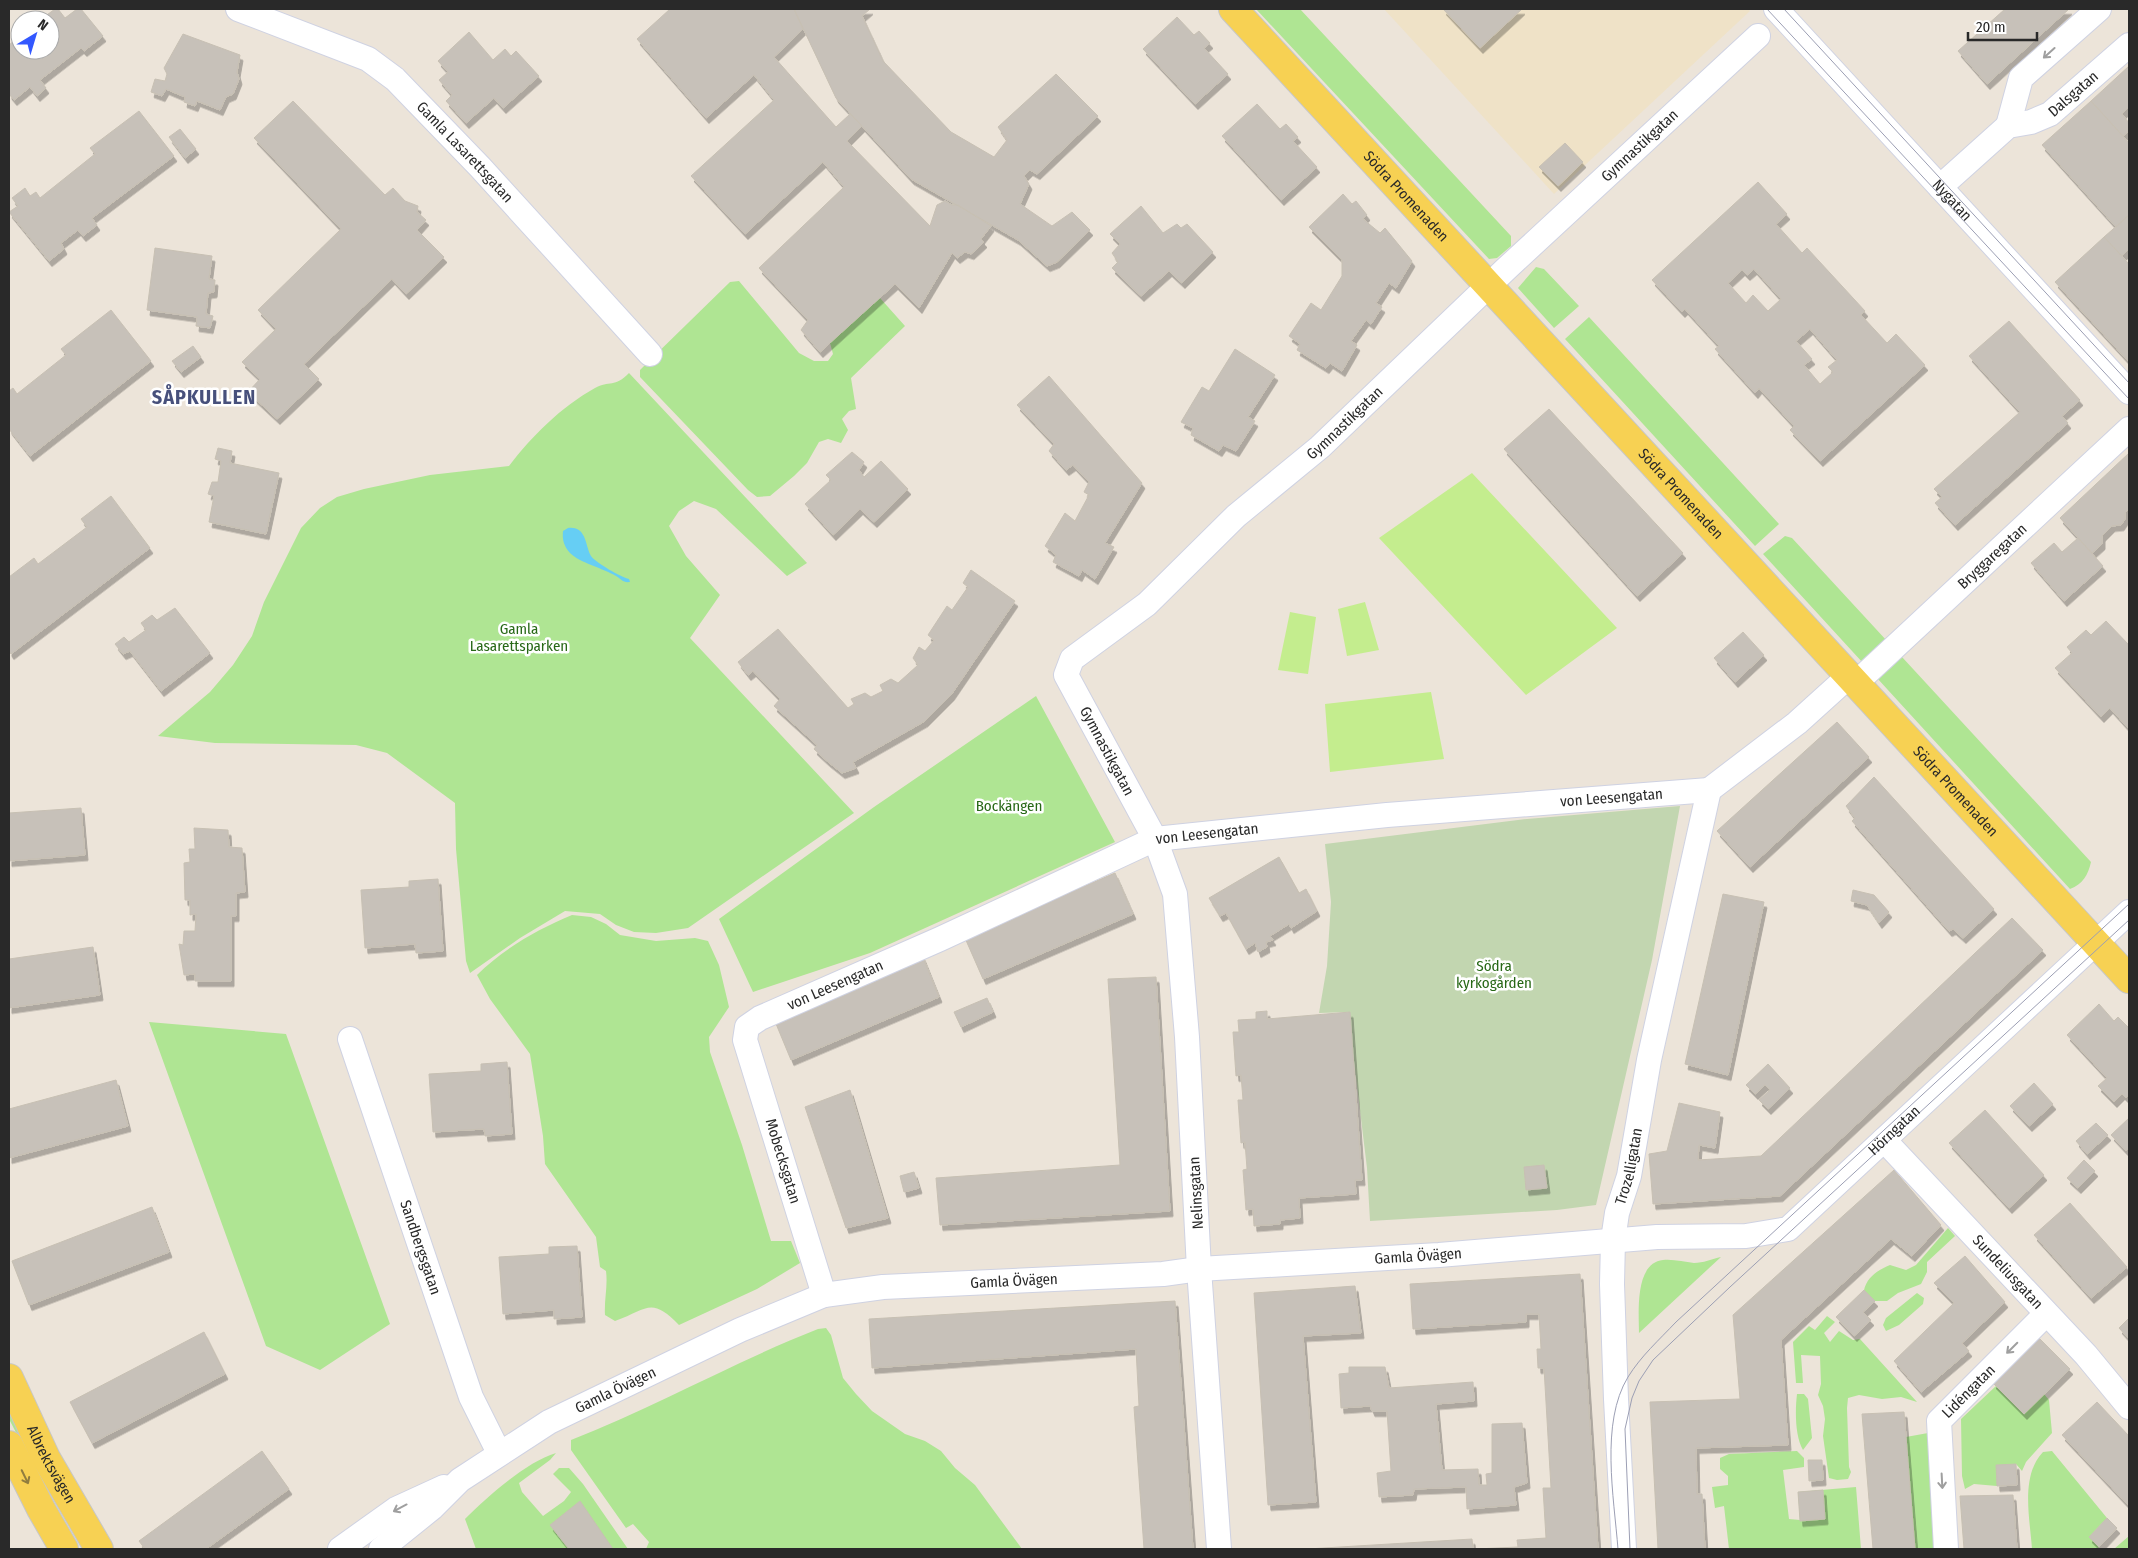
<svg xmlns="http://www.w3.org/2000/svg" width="2138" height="1558" viewBox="0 0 2138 1558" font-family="'Fira Sans Condensed',sans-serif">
<defs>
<filter id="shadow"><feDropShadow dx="3" dy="5.5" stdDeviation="0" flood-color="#0004"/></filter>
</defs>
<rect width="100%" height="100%" fill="#ece4d9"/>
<!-- education -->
<path fill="#efe2c7" d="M1384 9H1748L1750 11 1554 194Z"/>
<!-- green -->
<path fill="#afe593" d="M1256 9H1300L1511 236V246L1497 258 1489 259Z
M1536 267 1544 269 1579 306 1554 328 1518 288Z
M739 281 799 353 814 361H828L833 354 830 343 880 298 905 326 851 378 856 409 849 411 842 419 848 430 841 443 828 439 819 442 807 463 794 476 770 496 757 497 748 490 640 377V370L645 365 730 282Z
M1589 317 1779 524 1755 546 1565 339Z
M629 373 807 563 787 576 716 509 694 501 679 511 669 526 686 556 720 595 690 638 854 813 688 928 656 933 634 932 616 925 600 914 565 911 520 938 470 973 466 961 456 849 455 803 387 753 356 745 215 743 158 736 210 692 233 665 252 636 264 602 301 528 320 508 337 497 364 489 430 475 509 466C532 436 561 407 595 388 609 380 615 388 629 373Z
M1785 536 1792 538 1887 641 1863 663 1763 554Z
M1902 657 2091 862C2088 875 2083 884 2070 889L1877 678Z
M1036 696 1115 842 870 953 753 992 719 919 874 807Z
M572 915 591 917 606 924 620 935 656 941 695 938 708 941 719 965 729 1007 709 1037 710 1052 742 1145 771 1241H791L800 1263 757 1289 679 1325C651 1296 648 1309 615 1321L605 1315C604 1300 608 1286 606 1271L600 1267 596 1237 545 1164 543 1136 530 1054 490 999 477 975C503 949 538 929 572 915Z
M149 1022 286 1034 390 1324 320 1370 266 1346Z
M1948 1228 1955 1236 1927 1262V1272L1921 1284 1898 1293 1887 1301H1875L1864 1290C1867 1277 1878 1270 1890 1265L1906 1270 1916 1265Z
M1721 1257 1639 1333V1335C1639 1314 1634 1263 1663 1260 1674 1259 1684 1262 1694 1263 1703 1263 1712 1259 1721 1257Z
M1917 1293 1924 1298 1923 1304 1899 1325 1886 1331 1883 1325 1886 1318Z
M1827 1316 1835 1322 1824 1333 1830 1342 1839 1331 1853 1340 1860 1339 1917 1402 1901 1397 1882 1399 1859 1395 1848 1398 1847 1408 1849 1467 1851 1472 1848 1479 1837 1480 1829 1478 1823 1436 1825 1419 1823 1406 1818 1395 1821 1384 1820 1356 1801 1355 1803 1383H1796L1793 1342 1809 1326 1815 1330Z
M826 1328 831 1335 843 1378 856 1394 872 1411 905 1434 925 1441 941 1451 955 1468 975 1485 1022 1549H646L649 1542 633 1524 626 1528 571 1450V1440C655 1407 734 1362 818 1329Z
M1996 1386 2024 1414 2044 1394 2049 1400 2052 1433 2026 1462 2022 1471 2016 1464 1997 1486 1974 1484 1965 1489 1962 1476 1961 1419Z
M1797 1394H1804L1808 1399 1812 1438 1803 1450C1795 1436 1795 1411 1797 1394Z
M9 1401 52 1490 50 1492 46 1491 9 1419Z
M1928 1433 1936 1549H1915L1906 1437Z
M1797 1451 1804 1458V1467L1783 1470 1789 1519 1800 1520 1798 1492 1856 1487 1861 1549H1729L1724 1506 1715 1508 1712 1487 1728 1485V1476L1720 1469V1458L1729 1454Z
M2052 1451 2107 1518 2089 1537 2099 1547 2097 1549H2032C2030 1519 2020 1476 2043 1452Z
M556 1453 550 1460 519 1483 522 1492 543 1516 564 1501 571 1492 553 1474 559 1468H569L583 1484 628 1549H476L465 1519C487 1497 526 1462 556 1453Z
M2129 1536V1549H2114Z"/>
<!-- cemetery -->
<path fill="#c2d6b0" d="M1680 806 1652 960 1596 1205 1557 1210 1370 1221 1367 1168 1348 1012 1319 1013 1327 966 1331 902 1325 844 1527 819Z"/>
<!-- pitch -->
<path fill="#c4ed8e" d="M1472 473 1617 628 1526 695 1379 538Z
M1365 602 1379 650 1347 656 1338 609Z
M1290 612 1316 617 1308 674 1278 670Z
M1431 692 1444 759 1330 772 1325 704Z"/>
<!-- water -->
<path fill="#66cef4" d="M568 528C587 526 585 546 591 556 596 563 621 577 629 579L630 582C623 583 621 579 616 576 603 568 580 563 570 553 564 546 562 540 563 531Z"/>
<!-- building -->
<path fill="#c7c1b9" stroke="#c7c0b3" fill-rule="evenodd" filter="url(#shadow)" d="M55 9H58L65 18 77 9H81L103 36 84 51 81 48 40 80 46 88 37 96 30 87 14 100 9 94V45L20 36V50H50V20H40Z
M670 9H794L803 29 774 57 836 127 850 114 862 126 847 141 930 226 937 205 945 201 952 205H958L991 226 981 239 984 242 971 254 965 252 957 258 952 253 919 308 895 284 820 352 801 330 808 320 759 268 844 187 823 162 745 234 691 176 774 100 754 75 706 118 637 39Z
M794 9H870L862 16 883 61 951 132 994 157 1007 140 998 127 1056 74 1098 116 1037 174 1030 170 1024 176 1029 184 1020 204 1052 226 1072 212 1090 230 1057 262 1047 266 1018 240 911 179 836 98Z
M1443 9H1522L1480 48Z
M2005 9H2069L1987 84 1958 51Z
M1177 17 1194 35 1199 31 1210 43 1204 48 1228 74 1195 104 1143 49Z
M469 32 493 60 505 49 511 56 516 51 539 76 503 108 494 98 466 123 446 101 452 95 439 80 448 72 438 61Z
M183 34 240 55 237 72 239 79 233 94 226 97 220 110 197 101 195 106 184 102 185 97 166 89 162 96 151 92 155 79 165 81 167 74 164 68Z
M2129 66V107L2122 114 2129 123V131L2123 136 2091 101Z
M293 101 385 195 393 188 405 201 418 206 417 212 426 220 417 230 444 257 406 294 392 279 304 364 319 379 277 419 248 392 260 379 242 362 276 329 258 310 341 229 254 138Z
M2091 101 2129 143V215L2116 227 2042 145Z
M1257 104 1280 129 1286 124 1298 137 1293 141 1317 167 1281 200 1222 136Z
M139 111 174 156 92 218 97 225 83 236 78 230 61 243 64 249 49 261 9 212 18 206 12 198 25 188 30 196 36 192 40 198 95 154 90 148Z
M180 129 196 149 185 158 169 137Z
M1565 143 1583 162 1558 186 1539 167Z
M1758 182 1787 214 1776 224 1802 253 1807 248 1865 311 1861 315 1887 343 1896 334 1925 365 1820 461 1790 430 1794 426 1759 388 1755 393 1715 349 1719 346 1685 309 1682 312 1652 280ZM1754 269 1781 299 1768 311 1753 295 1746 303 1728 283 1742 270 1747 275ZM1810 329 1837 360 1828 367 1833 372 1820 384 1804 365 1812 359 1796 341Z
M1343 194 1352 204 1356 201 1367 215 1363 219 1380 233 1385 228 1412 261 1396 288 1389 283 1376 303 1382 307 1371 324 1366 320 1351 341 1357 345 1342 371 1330 363 1326 368 1297 350 1300 344 1289 336 1311 303 1321 310 1342 276V260L1309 227Z
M1141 206 1163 233 1177 224 1181 228 1187 224 1213 252 1182 283 1169 271 1141 296 1112 268 1118 262 1112 253 1120 244 1110 234Z
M2129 215V249L2122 256 2104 237Z
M2104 237 2129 264V362L2055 282Z
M155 248 212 256 209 279 215 280 214 292 208 293 206 314 213 316 210 328 196 326 197 317 147 310Z
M111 310 151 361 30 456 9 429V391L13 388 17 394 66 355 61 349Z
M2009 321 2080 400 2062 416 2068 423 1955 525 1935 503 1942 497 1934 489 2020 412 1969 356Z
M193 346 201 357 181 372 172 361Z
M1235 349 1275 375 1248 417 1255 421 1236 451 1223 445 1219 451 1191 435 1193 428 1181 422 1202 387 1209 391Z
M1049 376 1142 483 1105 543 1114 547 1095 579 1082 570 1079 576 1053 562 1056 555 1045 546 1065 513 1075 521 1089 495 1084 492 1089 482 1073 465 1066 470 1049 451 1054 444 1017 405Z
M1549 409 1683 553 1637 596 1504 449Z
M218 448 232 451 230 463 279 473 266 534 209 522 214 496 208 494 212 482H218L221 461 215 459Z
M852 452 864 462 859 470 864 477 881 461 908 489 874 522 860 509 833 535 805 504 831 480 826 475Z
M2129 453V509L2125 513V519L2121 525 2112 526 2102 536V544L2092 553 2060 518Z
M111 496 150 548 11 654 9 651V577L34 558 38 564 87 527 81 519Z
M2078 538 2103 566 2064 601 2031 563 2054 543 2062 552Z
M971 570 1015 601 951 695 925 721 853 762 856 768 842 773 827 761 814 749 817 745 774 706 780 699 753 671 748 675 738 662 778 629 848 708 854 704 851 699 865 693 871 697 883 691 880 685 891 679 898 683 918 665 913 658 919 647 925 651 934 640 928 635 947 606 952 610 968 587 963 583Z
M175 608 210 653 161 691 130 651 123 654 115 644 124 637 129 642 146 630 141 623 152 615 157 620Z
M2106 621 2129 645V729L2110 708 2101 717 2055 668 2072 653 2067 647 2086 630 2091 635Z
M1743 632 1764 655 1735 682 1714 658Z
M1837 722 1869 757 1750 867 1717 831Z
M1874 777 1994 909 1963 938 1953 929 1949 931 1852 821 1855 818 1846 806Z
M81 808 85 855 9 861V813Z
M194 828 228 830 229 847 242 848 245 892 236 893V916H231V981H195V974L184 975 179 944 183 945 184 931H195L196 914 190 915V900H185L184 863 190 862 189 849H195Z
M1279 857 1299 893 1306 889 1317 911 1291 928 1289 924 1270 936 1273 940 1266 942 1267 947 1258 952 1255 943 1246 949 1226 913 1220 916 1209 898Z
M1115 873 1133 914 983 979 965 938Z
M438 879 443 951 416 953 415 944 365 948 361 890 409 887V881Z
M1853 890 1874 895 1889 912 1879 923 1867 905 1851 901Z
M1723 894 1764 902 1728 1075 1685 1064Z
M2012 918 2043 950 1780 1196 1653 1204 1649 1154 1667 1151 1679 1103 1720 1112 1715 1148 1699 1145 1698 1160 1761 1156Z
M93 947 100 995 9 1008V959Z
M922 955 939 997 791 1060 774 1019Z
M1156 977 1170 1211 940 1225 936 1178 1120 1165 1108 979Z
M987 998 993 1012 961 1027 954 1012Z
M2099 1004 2114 1021 2118 1017 2129 1028V1095L2126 1098 2122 1094 2114 1102 2098 1086 2107 1078 2067 1035Z
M1267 1011V1019L1350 1012 1362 1180H1355L1356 1194 1299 1198 1300 1218 1280 1220V1224L1254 1226 1253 1209 1246 1210 1243 1170 1247 1169 1245 1142 1241 1143 1238 1100H1243L1241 1075 1236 1076 1233 1032H1239L1238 1020 1256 1019V1012Z
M507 1062 512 1134 485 1136 484 1129 433 1132 429 1074 481 1071V1064Z
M1768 1064 1790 1088 1768 1109 1759 1100 1770 1090 1765 1085 1755 1094 1746 1085Z
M116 1080 128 1126 9 1158V1109Z
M2034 1083 2053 1104 2029 1126 2010 1106Z
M850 1090 888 1218 846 1228 805 1107Z
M1985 1110 2044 1175 2009 1208 1949 1143Z
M2129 1118V1148L2126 1151 2111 1135Z
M2096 1123 2108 1135 2087 1154 2076 1141Z
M2084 1160 2095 1171 2078 1188 2067 1178Z
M1544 1165 1547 1188 1526 1190 1524 1167Z
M1894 1170 1941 1225 1912 1256 1891 1239 1781 1340 1788 1445 1696 1448 1697 1494H1702L1705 1549H1658L1650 1402 1740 1399 1733 1315Z
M914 1172 919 1188 904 1192 900 1176Z
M2070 1203 2127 1267 2091 1298 2034 1235Z
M152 1207 169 1252 29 1305 12 1261Z
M577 1246 582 1317 554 1319V1310L503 1314 499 1257 549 1254V1247Z
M1965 1256 2005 1302 1962 1343 1969 1351 1921 1392 1894 1361 1954 1303 1934 1283Z
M1580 1274 1598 1549H1475L1518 1547 1517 1540 1546 1538 1543 1488H1551L1544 1368H1538L1537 1349H1541L1539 1314H1526V1322L1413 1329 1410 1284Z
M1355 1286 1361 1333 1303 1336 1316 1502 1268 1505 1254 1293Z
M1864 1290 1875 1301 1863 1312 1871 1320 1854 1336 1836 1317Z
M1175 1301 1193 1549H1144L1134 1407 1139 1406 1136 1349 872 1368 869 1319Z
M2129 1318V1339L2119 1328Z
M204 1332 225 1374 92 1443 70 1402Z
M2039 1338 2070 1369 2024 1414 1993 1383Z
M1349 1367H1385L1389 1388 1473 1382 1474 1401 1436 1404 1442 1470 1478 1469 1479 1485H1487L1486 1474 1492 1473V1424L1522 1423 1527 1483 1514 1487 1516 1505 1467 1509 1466 1487 1414 1489 1413 1495 1379 1497 1377 1473 1391 1471 1387 1411H1372L1370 1406 1341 1408 1339 1374 1349 1373Z
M2097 1402 2129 1436V1506L2062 1435Z
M1904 1412 1915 1549H1873L1862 1414Z
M262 1451 289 1489 206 1549H145L139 1541Z
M1808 1460H1822L1823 1480 1809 1481Z
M2016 1464 2017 1485 1997 1486 1996 1465Z
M1823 1490 1825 1519 1800 1521 1798 1492Z
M2013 1495 2017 1549H1964L1960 1496Z
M580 1501 613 1549H569L550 1525Z
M2107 1518 2117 1528 2099 1547 2089 1537Z
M1472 1539 1473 1549H1307Z"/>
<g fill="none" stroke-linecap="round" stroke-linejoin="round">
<defs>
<g id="minor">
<path id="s1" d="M238 9 368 59 395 79 480 167 650 354"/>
<path id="s2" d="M1776 9 2129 392"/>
<path d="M2008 126 2021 78 2099 9"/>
<path id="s3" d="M1940 187 2008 126 2031 122 2050 114 2129 45"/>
<path id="s4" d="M1856 683 2129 429"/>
<path d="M1709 790 1797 723 1849 676"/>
<path id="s5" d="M350 1039 471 1397 499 1453"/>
<path id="s6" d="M1884 1140 2086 1355 2129 1407"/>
<path id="s7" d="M824 1295 745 1040 747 1027 760 1018 940 939 1155 839 1387 815 1709 790"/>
<path d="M340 1549 396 1509 444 1487"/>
<path id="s8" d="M381 1549 432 1508 460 1480 549 1422 740 1330 824 1295 883 1287 1163 1274 1199 1269 1439 1255 1657 1237 1746 1236 1788 1229 2129 912"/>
<path id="s9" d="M1219 1549 1199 1269 1187 1037 1175 894 1155 839 1066 675 1072 659 1147 604 1236 516 1320 447 1506 269 1758 36"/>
<path id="s10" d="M1624 1549 1616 1399 1612 1284 1613 1240 1617 1213 1629 1176 1649 1060 1709 790"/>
<path id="s11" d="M1946 1549 1939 1421 2046 1314"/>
</g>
<g id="major">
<path id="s12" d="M1233 9 2129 979"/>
<path id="s13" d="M9 1378 46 1458 99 1549"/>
<path d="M9 1445 41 1509 64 1549"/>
</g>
</defs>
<!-- minor casing -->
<use href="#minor" stroke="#cfd2e2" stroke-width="26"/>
<!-- major casing -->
<use href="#major" stroke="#c7c7c7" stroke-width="30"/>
<!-- minor -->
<use href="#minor" stroke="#fff" stroke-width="24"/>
<!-- major -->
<use href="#major" stroke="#f7d153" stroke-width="28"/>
<!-- tram -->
<path stroke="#9c9fb4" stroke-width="1" d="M1767 9 2129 399
M1784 9 2129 383
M1618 1549C1614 1497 1600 1423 1628 1377 1641 1356 1659 1340 1676 1322L2129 904
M1630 1549 1625 1429 1632 1398 1639 1381 1653 1360 1730 1287 2129 920"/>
</g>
<!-- one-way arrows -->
<defs><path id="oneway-shaft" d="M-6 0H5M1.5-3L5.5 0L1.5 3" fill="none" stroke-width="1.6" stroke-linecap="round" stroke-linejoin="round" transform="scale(1.25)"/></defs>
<g stroke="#9f9f9f">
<use href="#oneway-shaft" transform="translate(2049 53) rotate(138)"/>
<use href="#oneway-shaft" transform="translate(2012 1348) rotate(135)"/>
<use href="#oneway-shaft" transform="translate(1942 1481) rotate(87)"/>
<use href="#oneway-shaft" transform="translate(400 1508) rotate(152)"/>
</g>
<use stroke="#907d3e" href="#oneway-shaft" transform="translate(25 1477) rotate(64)"/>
<g text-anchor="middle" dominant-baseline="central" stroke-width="5" stroke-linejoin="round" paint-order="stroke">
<!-- street labels -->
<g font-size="15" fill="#292929" stroke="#fff">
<text stroke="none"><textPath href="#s3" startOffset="166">Dalsgatan</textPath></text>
<text stroke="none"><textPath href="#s9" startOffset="1685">Gymnastikgatan</textPath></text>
<text stroke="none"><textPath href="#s1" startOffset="274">Gamla Lasarettsgatan</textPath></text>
<text stroke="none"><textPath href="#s12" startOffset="255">Södra Promenaden</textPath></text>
<text stroke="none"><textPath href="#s2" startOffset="260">Nygatan</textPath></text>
<text stroke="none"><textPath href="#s9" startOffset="1280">Gymnastikgatan</textPath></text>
<text stroke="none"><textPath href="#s12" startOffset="660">Södra Promenaden</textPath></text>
<text stroke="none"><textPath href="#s4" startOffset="186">Bryggaregatan</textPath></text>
<text transform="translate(1107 751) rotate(62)">Gymnastikgatan</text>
<text stroke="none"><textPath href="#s12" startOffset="1065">Södra Promenaden</textPath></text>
<text stroke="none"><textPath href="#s7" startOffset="1188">von Leesengatan</textPath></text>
<text stroke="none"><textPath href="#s7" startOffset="782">von Leesengatan</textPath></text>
<text stroke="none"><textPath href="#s7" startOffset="378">von Leesengatan</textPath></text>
<text stroke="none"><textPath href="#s8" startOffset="1626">Hörngatan</textPath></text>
<text transform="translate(783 1161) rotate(73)">Mobecksgatan</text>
<text stroke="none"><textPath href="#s10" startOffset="385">Trozelligatan</textPath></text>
<text transform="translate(1196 1193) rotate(-93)">Nelinsgatan</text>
<text stroke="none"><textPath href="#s5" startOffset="220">Sandbergsgatan</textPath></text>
<text stroke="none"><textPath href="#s8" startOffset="1110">Gamla Övägen</textPath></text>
<text stroke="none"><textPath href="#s6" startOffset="181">Sundeliusgatan</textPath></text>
<text stroke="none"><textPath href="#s8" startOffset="705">Gamla Övägen</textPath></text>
<text stroke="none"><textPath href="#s8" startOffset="285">Gamla Övägen</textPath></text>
<text stroke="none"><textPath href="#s11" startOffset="170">Lidéngatan</textPath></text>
<text stroke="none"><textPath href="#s13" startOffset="96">Albrektsvägen</textPath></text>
</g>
<!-- park labels -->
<g font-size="15" fill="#276816" stroke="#fff">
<text x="519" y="629">Gamla<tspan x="519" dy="17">Lasarettsparken</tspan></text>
<text x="1009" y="806">Bockängen</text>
<text x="1494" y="966">Södra<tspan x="1494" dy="17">kyrkogården</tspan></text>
</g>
<!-- district labels -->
<g font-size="20" font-weight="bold" letter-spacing="1" fill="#47507b" stroke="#fff">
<text x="204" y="397">SÅPKULLEN</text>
</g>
</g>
<!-- border -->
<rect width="2138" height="1558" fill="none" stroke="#292929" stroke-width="20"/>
<!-- north arrow -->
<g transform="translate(35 35) rotate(38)"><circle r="24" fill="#ffffff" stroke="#a9a9a9"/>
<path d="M0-4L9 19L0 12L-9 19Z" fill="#3358ff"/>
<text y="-8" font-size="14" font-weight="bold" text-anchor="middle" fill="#292929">N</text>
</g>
<!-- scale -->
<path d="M1968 32v8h69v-8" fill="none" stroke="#292929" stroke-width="2.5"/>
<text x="1976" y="32" font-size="15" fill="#292929" stroke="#ffffff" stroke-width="4" paint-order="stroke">20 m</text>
</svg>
